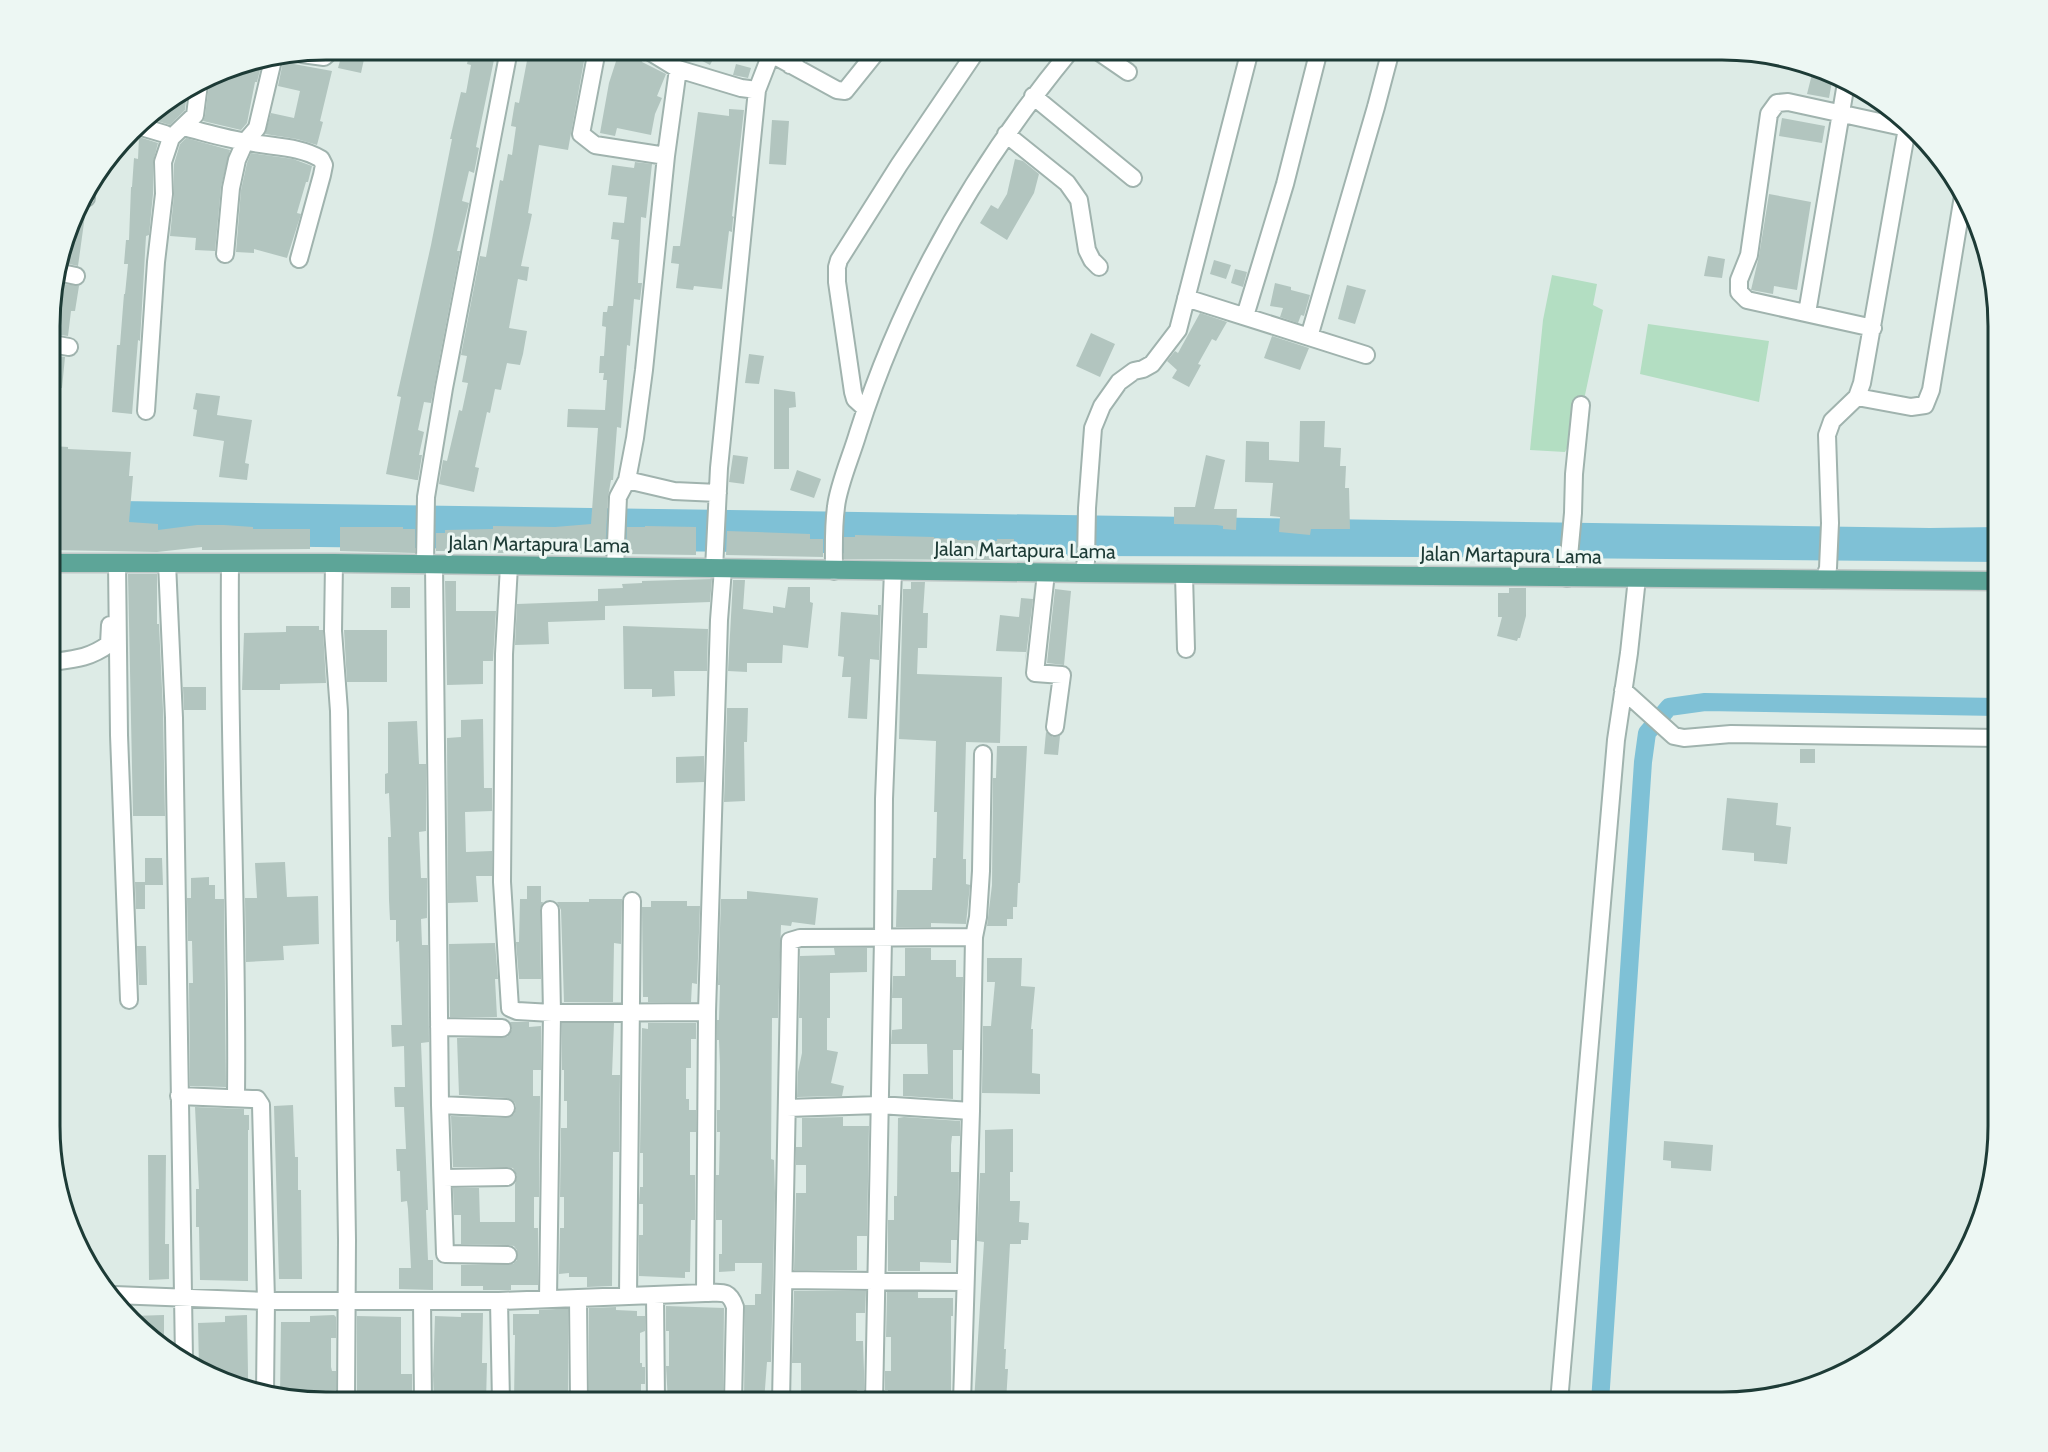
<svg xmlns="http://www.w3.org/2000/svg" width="2048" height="1452" viewBox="0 0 2048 1452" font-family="Cabin,sans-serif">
<rect width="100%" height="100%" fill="#ddebe6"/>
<!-- green -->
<path fill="#b3dec2" d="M1552 275 1597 284 1593 305 1603 310 1578 428 1565 452 1530 450 1543 320Z
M1648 324 1769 341 1759 402 1640 374Z"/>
<!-- water -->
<path fill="#7fc1d6" d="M52 500 1930 528 1998 527V562L1429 557 1078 556 52 544Z"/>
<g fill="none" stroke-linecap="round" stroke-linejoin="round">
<!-- canal -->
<path stroke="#7fc1d6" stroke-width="18" d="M1600 1402 1643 762 1647 733 1669 707 1705 702 1998 707"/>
</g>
<!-- building -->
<path fill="#b2c5bf" d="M343 50H366L361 73 338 68Z
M470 50H496L476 147 479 148 474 173 469 171 462 201 469 203 457 251H460L431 403 424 402 418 430 424 432 419 455H422L418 480H416L386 474 401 397 397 396 431 245 452 139H450L461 92 466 93 471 65 467 64Z
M529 50H586L568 150 539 145 528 213 532 214 521 266 529 267 527 281 518 279 509 328 527 331 523 354 520 365 507 363 501 390 495 389 490 413 487 412 475 467 479 468 474 492 439 484 443 460 447 461 459 410 462 411 468 383 462 382 467 356 461 355 480 256 486 257 500 180 503 181 508 154 512 155 516 127 511 126 515 102 519 103Z
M681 50H718L710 65Z
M619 52 641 58 642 62 666 74 657 96 662 98 655 114 651 135 617 128 615 136 600 133 609 83Z
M262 62 257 82H255L247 123 241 130 203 121 205 116 209 85 208 79 221 70Z
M283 62 332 71 320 121 323 122 317 145 297 139 265 134 271 113 294 118 300 91 278 86Z
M736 64 751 68 748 78 733 75Z
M1814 66 1833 76 1829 98 1807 94Z
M187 91 185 110 170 125 145 117Z
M729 109 744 110 732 216 734 217 733 219 732 232 729 231 722 289 694 286 693 290 676 288 679 264 671 263 673 246H680L698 112 729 116Z
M1782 118 1825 126 1822 143 1779 136Z
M772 120 789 121 786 165 769 164Z
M139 137 158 143 153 162V194L149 235 146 236 140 341 138 340 132 414 112 412 117 345H120L124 294H125L128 264H124L126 240H129L131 187H132L134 158 138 159Z
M186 138 230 150 221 187 215 251 195 250 196 238 170 236 174 195V164L180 144Z
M251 153 293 159 312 166 308 182H306L297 213 301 214 287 258 254 249V253L236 252 241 190 247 163Z
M1015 159 1023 161 1039 174 1034 193 1007 240 980 223 991 205 998 209 1007 194Z
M635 162 652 164 646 218 641 217 638 283H642L640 300 634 299 630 346 627 345 621 428 617 427 613 480H611L608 497 605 554H534L533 553H493V551H436V533H445V530L493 529V526L555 527 591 524 598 428 567 427 568 409 605 410 607 380H603L604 373H599L600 356H604L606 327 602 326 603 312H607L608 306H613L619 240 611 239 613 222 624 223 627 197 608 195 612 165 634 168Z
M1769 194 1811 202 1797 290 1774 286 1773 294 1751 290 1759 256Z
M77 207 86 208 78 266 61 262Z
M1708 256 1725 259 1722 278 1704 276Z
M1214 260 1231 265 1226 279 1210 274Z
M1235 269 1247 272 1243 287 1231 283Z
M57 283 79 286 75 311H71L68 336 52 334V319Z
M1275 283 1291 287V290L1310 295 1304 316 1301 315 1298 323 1280 317 1283 308 1270 306Z
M1347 285 1366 290 1355 324 1338 319Z
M1200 313 1227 322 1216 341 1212 339 1198 364 1201 365 1189 387 1172 378 1177 370 1167 361 1175 351 1178 353Z
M1091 333 1115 344 1100 377 1076 366Z
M1272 336 1309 348 1300 370 1264 358Z
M749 354 764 356 759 384 745 383Z
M52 355 65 357 62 388H52Z
M774 389 795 392 796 407 789 408V469H774Z
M196 393 220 396 217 415 252 420 245 463 249 464 247 480 219 477 224 441 193 436 197 410 193 409Z
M1300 421H1325L1324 447 1341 448 1340 466H1346L1345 488H1349L1350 529H1311L1310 535 1279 532 1280 517 1270 516 1273 483 1245 482 1246 441 1269 442V460L1299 462Z
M52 446 68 447V449L131 452 129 476H133L129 522 158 524V530L197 525H224L253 527V529H310V549L219 550H202V547L157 552 52 550Z
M733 455 748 457 744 484 729 482Z
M1206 455 1225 460 1214 509H1237L1236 530 1223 529V526L1217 525 1174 524V507H1195Z
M797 470 821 479 814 498 790 490Z
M645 526 696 527V555L626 554 627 527H645Z
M340 527H403V529H415V553L340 551Z
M727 531 810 534V539H823V557L726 555Z
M855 535 934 537V538L957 539V540L997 541V539H1014L1013 558H993V560L844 559V537H855Z
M128 574H157V624H159L163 710 165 816H133Z
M712 579 710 602 605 606V620L548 622 549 644 515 645 517 604 598 601V589L623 588 622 584 642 583V581Z
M733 580H745L743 609 773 613V606L785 608 788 587H810V602L813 603 808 648 783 645 782 663H747V672L728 671Z
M445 581H456V611H496L493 661H483V684L447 685Z
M911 582H925L923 613H928L927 648H918L917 674 1002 677 1000 743 966 742 963 859H966V884L970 885 966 924 931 923V927H896L897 890H932L933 858H936L937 812H934L936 741 899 739 903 589H911Z
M391 587H410V608H391Z
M1509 588H1526V616L1520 638H1518L1517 641 1497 636 1502 617H1498V593H1509Z
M1055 589 1071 591 1064 665 1047 663Z
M1021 598 1033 599 1025 664 1026 652 996 651 1000 615 1019 617Z
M878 605H881L879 660 870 659 867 719 848 718 851 677H842L844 657 838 656 841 612 878 615Z
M286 626H319V630H323L326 683 280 684V690H242L244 633 286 632Z
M623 626 708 629 707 671H674L675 696 652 697V689H624Z
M344 630H387V682H347Z
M183 687H206V710H184Z
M727 708H748L747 742H744L745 801 724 802Z
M483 719 484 788H492V811L465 812 466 852 492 851V876H476L478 902 448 903 447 738 461 737V720Z
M417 721 419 764H426V831L419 832 421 878H427V918L421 919 422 945H428L429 1042 421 1043 428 1210H426L428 1260H433V1290L399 1289V1268H411L408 1209 407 1201 401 1202 400 1171H397L396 1149H406L404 1107H395L394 1087H405L404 1046 392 1047 391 1025H402L399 941 396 942V920H390L389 900 388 837H391L389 793 385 794V774L388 773V722Z
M1046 732 1053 737 1060 736 1058 755 1044 754Z
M997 746H1027L1020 883H1018L1017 907H1013V919H1007V926H987L992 885 993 778H996Z
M1800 749H1815V763H1800Z
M704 756V782L676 783V757Z
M1727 798 1778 803 1776 825 1791 827 1787 864 1754 861V853L1722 850Z
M145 858H162L163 885H145Z
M285 862 287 897 318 896 319 944 283 946 284 960 246 962 245 898H257L255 863Z
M209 877V885H215V899H224L226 1087 190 1086 189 983H193L192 941H188L187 898H191V878Z
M135 882H145V909H136Z
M527 886H541V902H543L540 910 541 979H519L516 942H519L520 899H527Z
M747 891 818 898 815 925 792 922 791 926 781 925 778 1018H772L771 1159 774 1160 775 1193 771 1362H767L764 1402H744L745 1305H755V1294H761L762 1263H735V1271L719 1272V1254H722V1220H716V1175H719L720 1132H717V1110H720V1066L719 1040H717V1020H719L720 985H718L721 899H747Z
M589 899H622L621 944 614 943 613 1002H564L561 910 557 902H589Z
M651 901H687V906H700L697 984 692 983 691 1002H648V997H643L642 907H651Z
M495 943 498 979H495L497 1017H450L449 944Z
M137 946H146L147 985H139Z
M834 948H867V972L830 973V1018H827V1050L838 1052 831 1083 844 1086 842 1096 797 1097 798 1072 802 1053V1018H799L800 956 835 955Z
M905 948H931V960H956V977H963L962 1050H953V1099L903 1096V1074H928L927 1044H891L892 1030 902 1029V998H892L893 976H905Z
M987 958H1022L1021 986 1035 987 1031 1029H1033L1032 1073 1040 1074V1094L982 1093 983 1026H991L995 982H987Z
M510 1022H529V1027L541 1026V1070H533V1096H540L539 1197H534V1228H538V1285H511V1290H483V1286H461V1265L513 1264 517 1260V1250L514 1246 508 1245 461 1244V1215H454L453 1188H479L480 1222H515V1184L517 1176 513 1168 507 1167H453L451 1116 506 1118 514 1114 516 1108 515 1103 507 1098 459 1095 457 1038 507 1037 512 1029Z
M562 1023H614L612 1075H620L619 1152H613L612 1286 587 1287V1277H569V1273L559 1274 560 1228H564V1197H560L561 1128H567V1101H564V1070H562Z
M648 1023H696V1039H691V1068H686V1099H689V1110H696V1132H690V1175H695V1220H691L690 1272H685V1278L639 1276V1235H643V1204H639L640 1187H643V1153H640L642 1028 648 1029Z
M293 1105 295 1157H298V1190H301L302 1279H279L274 1106Z
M195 1107 244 1109V1115H249V1130H248V1281L200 1280 199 1227H196V1189H199Z
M843 1117V1126H869L867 1236H857V1270H794L796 1193H806V1165H796V1147H802V1118Z
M904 1117 960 1121V1136H952L951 1145V1172H959L957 1240H951V1263L920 1262V1271H888V1220H894V1196H897L898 1118Z
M1013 1129V1172H1010V1201H1020L1019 1222 1029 1223 1028 1240H1021V1244H1010L1004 1349H1006L1005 1369H1008L1006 1402H974L984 1242 977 1241 980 1173H985V1130Z
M1664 1141 1713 1145 1711 1171 1671 1168V1161L1663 1160Z
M148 1155H166L165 1244H169V1279L149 1280Z
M794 1291H866L865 1313H856V1341H863L864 1371V1390H857V1402H801V1363H792Z
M887 1292H918V1298H953V1316H951V1402H888V1390H885V1371H891V1337H886Z
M666 1306 724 1308 723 1402H668L666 1366H669V1331H666Z
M616 1307V1310L637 1311V1316H645V1331L640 1333V1363H642V1367H645V1384H641V1402H589V1308Z
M556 1309H568V1402H514L515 1335H513V1314H539V1310Z
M461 1313H483L482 1363H487L486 1402H434L433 1375 435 1316 461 1317Z
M164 1315V1349L158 1345 132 1316Z
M247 1315 248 1373V1390L237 1388 199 1367 198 1323 225 1322V1316Z
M334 1315 336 1317V1338H331V1367L332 1371H336V1390L327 1391 328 1402H309L280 1396 281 1322H310V1316Z
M357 1316 401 1317V1374H412V1391H406V1402H357Z"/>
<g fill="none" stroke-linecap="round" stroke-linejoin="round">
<defs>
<path id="street" d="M597 50 581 134 595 145 666 156
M647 50 678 69 741 88 757 90
M764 50 837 90 845 91 878 50
M1096 50 1128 72
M302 54 324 57 332 50
M790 65 801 50
M1033 96 1133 178
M138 126 165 134 171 138
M183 127C204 132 226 139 248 142 272 147 300 146 321 159L324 165 322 175 299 259
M1006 134 1067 183 1079 200 1087 250 1092 260 1099 267
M83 198H86
M225 254 231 188 237 160 245 142 257 128 273 60
M57 272 76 276
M1186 298 1366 355
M1807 313 1846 83
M1245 316 1285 184 1319 50
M1873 328 1747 300 1739 292V280L1749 255 1769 114 1777 103 1788 102 1907 128
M1309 337 1376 107 1391 50
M52 344 69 347
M1857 397 1911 407 1925 405 1931 390 1963 196
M866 409 855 399 853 392 837 282V267L839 260 899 165 977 50
M146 411 156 262 164 194 163 162 171 138 195 115 199 84
M627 480 674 491 718 493
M117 563 119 735 129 1000
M167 563 174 718 184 1359
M230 563C228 741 238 919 236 1097
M334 563 333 631 339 711 347 1240 346 1402
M425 564 426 497 444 388 509 50
M434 565 440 1105 445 1254 508 1255
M509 566 504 654 502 882 510 1008 517 1011 552 1013 707 1012
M615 567 618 497 627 480 635 438 644 370 666 156 678 69
M714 569 719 468 757 90 771 54
M834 571C834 550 833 528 836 507 838 486 852 454 858 433 903 291 977 164 1071 50
M1046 573 1035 673 1062 675 1055 727
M1083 573 1086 561 1087 508 1093 428 1102 406 1119 382 1134 371 1143 369 1152 364 1178 330 1250 50
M1184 575 1186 649
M1567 578 1573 513 1574 474 1581 405
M1824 580 1828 568 1830 523 1827 435 1832 421 1857 397 1862 383 1907 128
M52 662C75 659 90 658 109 644L110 625
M1623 690 1674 736 1684 738 1731 734 1998 738
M439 1027 502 1028
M179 1096 252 1099H257L261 1105 266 1301 265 1393
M440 1105 506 1108
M787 1108 879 1105 971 1111
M443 1178 507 1177
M784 1280 965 1282
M705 1293C721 1293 729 1289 735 1307L733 1402
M114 1295 266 1301H499L705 1293 707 1012 719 620 723 569
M655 1295 656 1402
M628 1296 632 901
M578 1298 579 1402
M548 1299 552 1013 550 910
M422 1301 423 1402
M499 1301 501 1402
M781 1402 790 941 800 938 974 937
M874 1402 883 938 884 799 893 571
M962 1402 971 1111 974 937 978 917 981 871 983 754
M1559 1402 1616 740 1629 653 1637 578"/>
<path id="primary" d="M52 563H334L1083 573 1998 581"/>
</defs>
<!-- street casing -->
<use href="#street" stroke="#a0b3ae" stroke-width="20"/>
<!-- primary casing -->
<use href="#primary" stroke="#c0c8c7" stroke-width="21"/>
<!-- street -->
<use href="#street" stroke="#fff" stroke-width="16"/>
<!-- primary -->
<use href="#primary" stroke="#5da598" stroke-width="18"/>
</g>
<g text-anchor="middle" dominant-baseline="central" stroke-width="6" stroke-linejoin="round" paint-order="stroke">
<!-- street labels -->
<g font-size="20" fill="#1d3b36" stroke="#edf7f3">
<text transform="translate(539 544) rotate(1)">Jalan Martapura Lama</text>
<text transform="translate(1025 550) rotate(1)">Jalan Martapura Lama</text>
<text transform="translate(1511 555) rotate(1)">Jalan Martapura Lama</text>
</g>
</g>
<!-- crop -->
<path d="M0 0H2048V1452H0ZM326 60H1722A266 266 0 0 1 1988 326V1126A266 266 0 0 1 1722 1392H326A266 266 0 0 1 60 1126V326A266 266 0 0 1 326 60Z" fill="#edf7f3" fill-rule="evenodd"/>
<path fill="none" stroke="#1d3b36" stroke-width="3" d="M326 60H1722A266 266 0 0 1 1988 326V1126A266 266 0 0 1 1722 1392H326A266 266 0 0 1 60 1126V326A266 266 0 0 1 326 60Z"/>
</svg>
